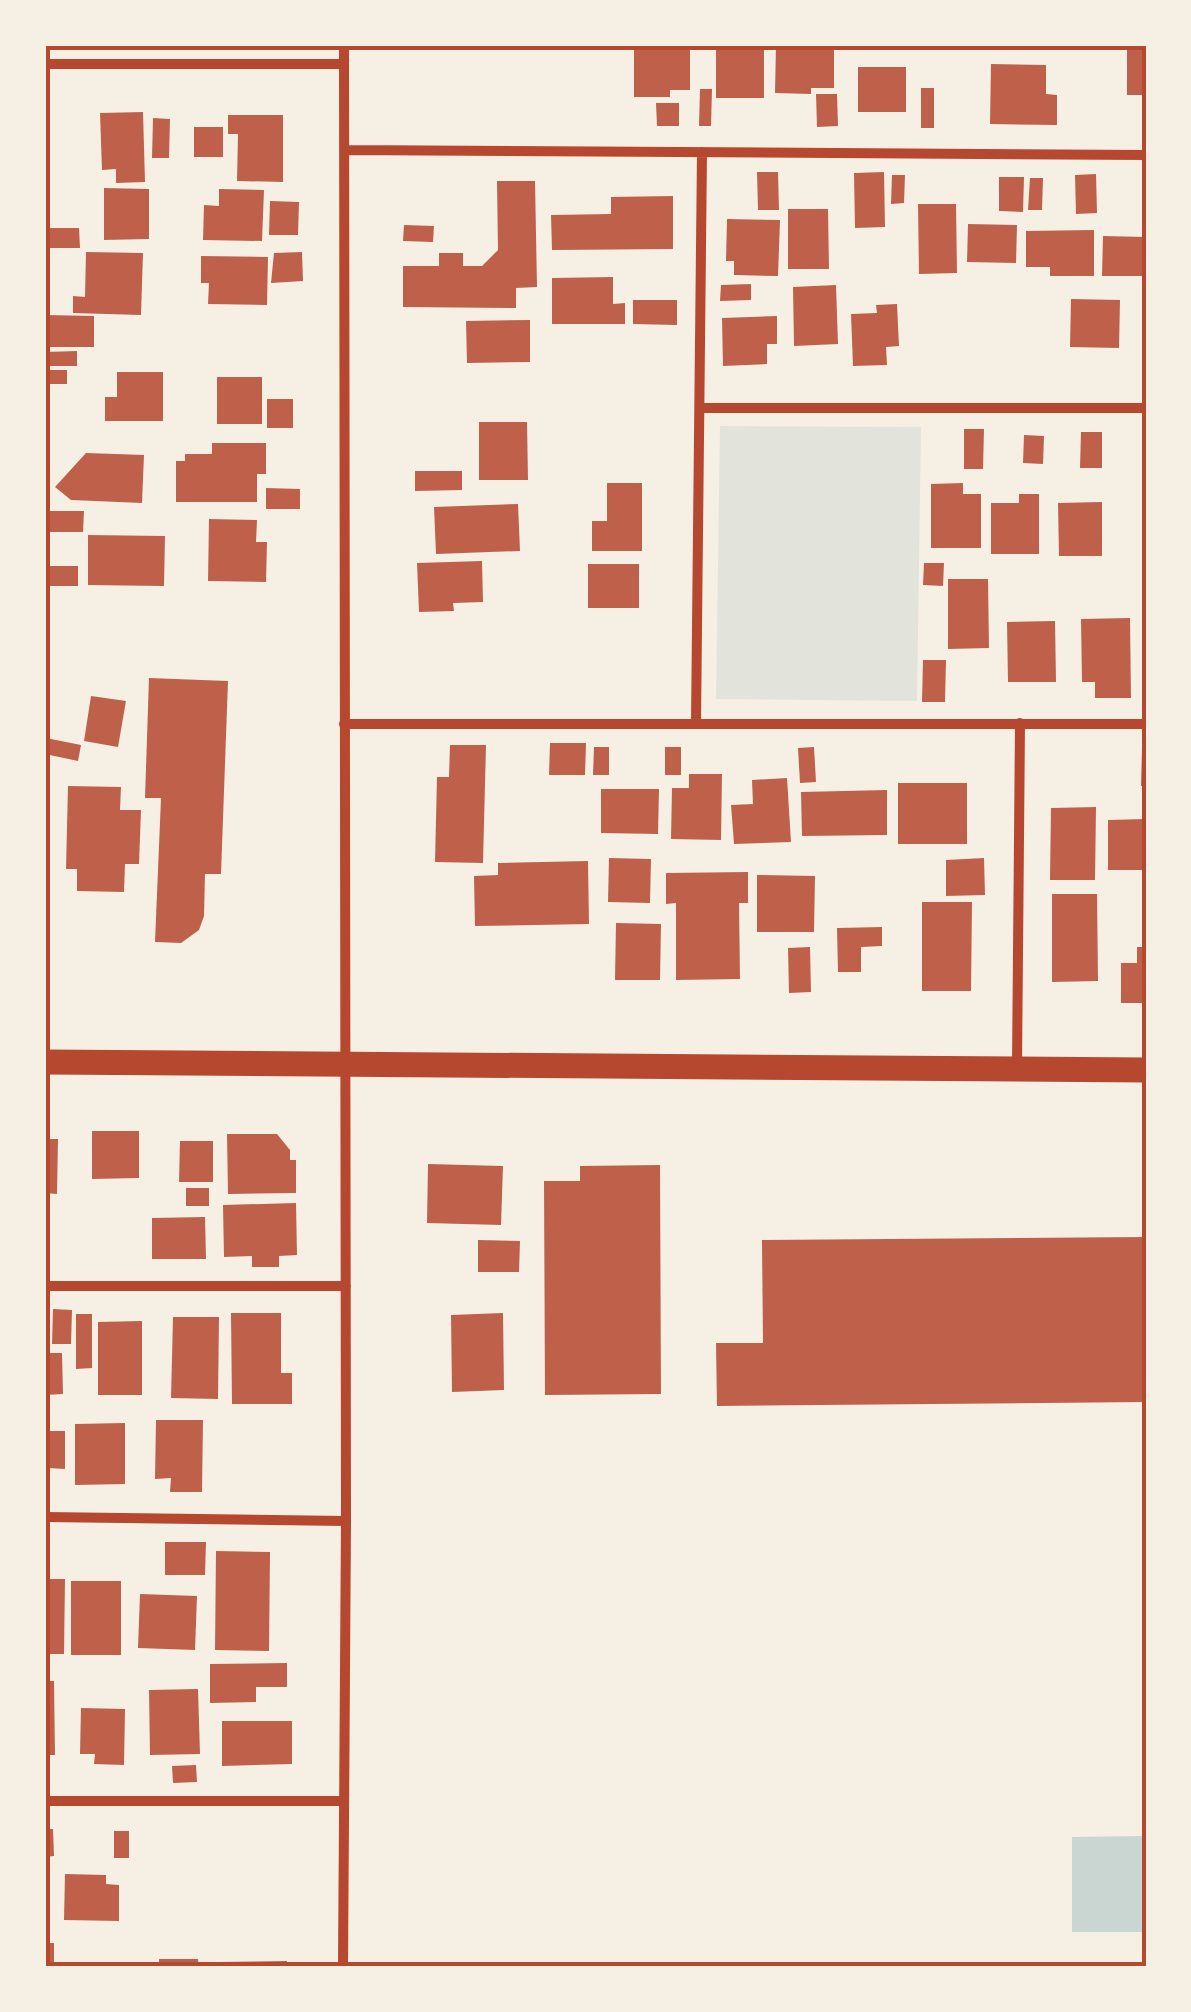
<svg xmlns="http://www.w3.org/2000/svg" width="1191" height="2012" viewBox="0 0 1191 2012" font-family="Signika,sans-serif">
<rect width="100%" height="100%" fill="#f6efe4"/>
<!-- green -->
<path fill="#e2e4dc" d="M720 426 921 427 917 701 716 699Z"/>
<!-- water -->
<path fill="#c9d6d2" d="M1146 1836V1932H1072V1837Z"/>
<!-- building -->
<path fill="#bf614a" d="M634 45H690V90H670V97H634Z
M716 45H764V98H716Z
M776 45H834V88H811V94L775 93Z
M1127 45H1146V95H1127Z
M991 64 1046 65V94L1057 95V125L990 124Z
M858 67H906V112H858Z
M921 88H934V128H921Z
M700 89H712L711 126H699Z
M816 94H837L838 126 817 127Z
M656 103H679V126H657Z
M143 112 145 182 116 183V169L102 170 100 113Z
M228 115H283V182L237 181 238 134H228Z
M153 118 170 119 169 158H152Z
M194 127H223V157H194Z
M757 172H778L779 210H758Z
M884 172 885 227 855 228 854 173Z
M1096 174 1097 213 1076 214 1075 175Z
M892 175H905L904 203 891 204Z
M999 177H1024L1023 212 999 211Z
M1030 178H1043L1042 210H1028Z
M497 181H535L537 287 516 288V308L403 307V266H439V253H463V266H482L498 250Z
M104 188 149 189V239L104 240Z
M219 189 264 190 262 241 203 240 204 205 219 206Z
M673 196V249L552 250 551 215 611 214V197Z
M270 201 299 202 298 235H269Z
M918 204H956L957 273 919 274Z
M788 209H828L829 269H788Z
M727 219 780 220 778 276 734 275V261H726Z
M968 224 1017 225 1016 263 967 262Z
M404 225 434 226 433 242 403 241Z
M45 228H79L80 248H45Z
M1094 230V276H1050V267H1026V231Z
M1103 236 1146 237V276H1102Z
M86 252 143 253 141 315 73 313V296L85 297Z
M302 252 303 281 271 283 274 253Z
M201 256 268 257 267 305 208 304 209 283H201Z
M613 277V304L625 303V324H552V278Z
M751 284V300L720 301 721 285Z
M836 285 838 344 794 346 793 287Z
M1071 299 1120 300 1119 348 1070 347Z
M633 300H677V325L633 324Z
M897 304 899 346 886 347 887 365 853 366 851 314 877 313 876 305Z
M45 315 94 316V347H45Z
M777 316V344H767V364L723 366 722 318Z
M530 320V362L467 363 466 321Z
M77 351V366H45V352Z
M45 370H67V384H45Z
M117 372H163V421H105V397H117Z
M217 377H262V424H217Z
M267 399H293V428H267Z
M479 422H527L528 480H479Z
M964 429H984L983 469H964Z
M1081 432H1102V468H1080Z
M1024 435 1044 436 1043 464 1023 463Z
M212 443H266V474H257V502H176V461H185V454H212Z
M86 453 144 455 142 503 71 500 55 487Z
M415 471H462V490L415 491Z
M607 483H642V551H592V521H607Z
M963 483V494H981V548H931V484Z
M266 488 300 489V509H266Z
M1019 494H1039V554H991V503H1019Z
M1102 502V556H1059L1058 503Z
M518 504 520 551 436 554 434 507Z
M45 511H84L83 532H45Z
M209 519 257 520 256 542H267L266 582 208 581Z
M88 535 165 536 164 586 88 585Z
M482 561 483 602 453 603 454 611 419 612 417 563Z
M924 563H944L943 586 923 585Z
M588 564H639V608H588Z
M45 566H78V586H45Z
M948 579H988L989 648 948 649Z
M1130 618 1131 698H1095V682H1082L1081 619Z
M1055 621 1056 682H1008L1007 622Z
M923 660H946L945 702H922Z
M149 678 228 681 221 874H205L204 916 199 930 181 943 155 942 161 798H145Z
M91 696 126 701 118 747 84 741Z
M46 738 81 745 78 761 45 754Z
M550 743H586L585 775H549Z
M450 745H486L483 863 435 862 437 777H449Z
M594 747H609V775H593Z
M665 747H681V775H665Z
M814 747 816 782 800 783 798 748Z
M1142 748H1146V786H1141Z
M689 774H722L721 840 671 839 672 788H689Z
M787 778 791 842 734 844 731 805 753 804 752 780Z
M898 783H967V844H898Z
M68 786 121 787 120 810H141L139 864H125L124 892 77 891V869H66Z
M601 789H659L658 834 601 833Z
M887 790V835L802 836 801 792Z
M1096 807 1095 880H1050L1051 808Z
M1146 819V870H1108V820Z
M609 858 651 859 650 903 608 902Z
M984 858 985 895 946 896V860Z
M588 861 589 924 475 926 474 876 498 875V863Z
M748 872V903H739L740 979 676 980V903L666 904V873Z
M757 875 815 876 814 932H757Z
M1052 894H1097L1098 981 1052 982Z
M922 902H972L971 991H922Z
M616 923 661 924 660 980H615Z
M882 927V946L861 947V972H838L837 928Z
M810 947 811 992 789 993 788 948Z
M1137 947H1146V1003H1121V963H1137Z
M92 1131H139V1178L92 1179Z
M227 1134H277L290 1150V1160H296V1193L228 1194Z
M45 1139H58L57 1194 45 1193Z
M180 1141H213V1182H179Z
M428 1164 503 1166 501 1225 427 1223Z
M660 1165 661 1394 545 1395 544 1181H580V1166Z
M186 1188H209V1206H186Z
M296 1203 297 1255 279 1256V1267H252V1256L224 1257 223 1205Z
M205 1217 206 1259H152V1218Z
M1146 1237V1402L717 1406 716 1343H763L762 1240Z
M478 1240 520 1241 519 1272H478Z
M53 1309 72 1310 71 1344H52Z
M231 1313H281V1373H292V1404H232Z
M503 1313 504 1390 452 1392 451 1315Z
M76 1314H92V1368L76 1369Z
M173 1317H219L218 1399 171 1398Z
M142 1321V1395H98V1322Z
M45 1353H62L63 1394 45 1395Z
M156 1420H203L202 1492H170L171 1478 155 1479Z
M125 1423V1484L75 1485V1424Z
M49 1431H65V1469L48 1468Z
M165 1542H206L205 1575H165Z
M216 1551 270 1552 269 1651 215 1650Z
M45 1579H65L64 1654H45Z
M71 1581H121V1655H71Z
M140 1594 197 1596 195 1650 138 1648Z
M287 1663V1687H256V1702L210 1703V1664Z
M45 1681H54L55 1755H45Z
M198 1689 200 1754 150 1755 149 1690Z
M81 1708 125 1709 124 1765 94 1764 95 1754H80Z
M222 1721H292V1764L222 1766Z
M196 1765 197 1782 173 1783 172 1766Z
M45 1829H53L54 1856 45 1857Z
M114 1831H129V1858H114Z
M65 1874 106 1875V1884L119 1885V1921L64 1920Z
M45 1884H50L49 1929H45Z
M45 1943H54V1967H45Z
M159 1959H198L199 1967H159Z
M287 1961V1967H218V1962Z"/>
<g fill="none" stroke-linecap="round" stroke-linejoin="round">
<!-- minor -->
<path stroke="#b5482f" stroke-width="10" d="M45 64H344
M344 150 1146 155
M700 408H1146
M696 723 702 152
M344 724H1146
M1017 1067 1020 723
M45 1286H346
M45 1517 346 1521
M45 1801H343
M343 1967 346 1521 344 45"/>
<!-- primary -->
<path stroke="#b5482f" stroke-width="25" d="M45 1062 1146 1070"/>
</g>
<!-- border -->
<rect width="1191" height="2012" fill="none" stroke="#f6efe4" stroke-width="95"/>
<rect x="48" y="48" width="1096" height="1916" fill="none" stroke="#b5482f" stroke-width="4"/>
</svg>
